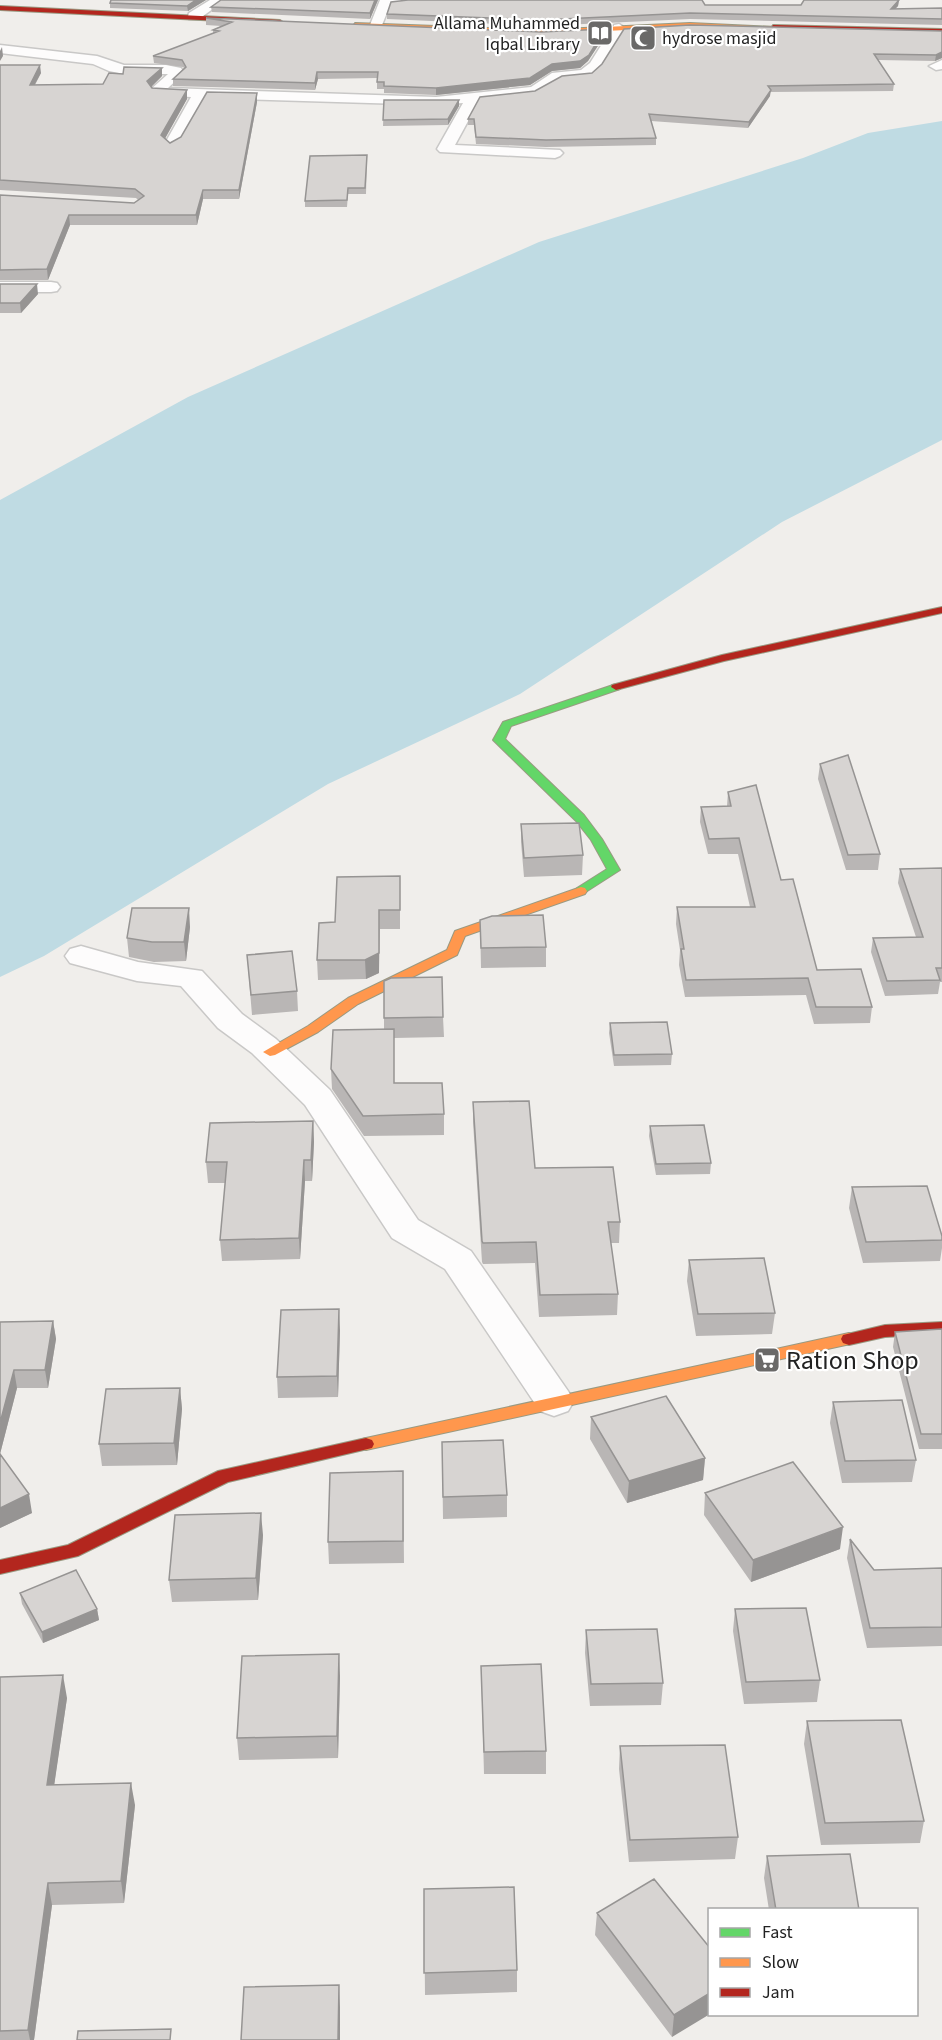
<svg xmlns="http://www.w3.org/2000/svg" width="942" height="2040" viewBox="0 0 942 2040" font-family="'Source Sans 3',sans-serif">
<rect width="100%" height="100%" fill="#f0eeeb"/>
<!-- water -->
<path fill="#bfdbe3" d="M942 121V440L782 522 520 694 328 784 44 956 0 977V500L188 397 539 242 803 158 868 133Z"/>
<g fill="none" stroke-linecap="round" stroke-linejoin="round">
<defs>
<path id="street" d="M210 0H225L199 19H189L188 16 189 13Z
M380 0H413L407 4 390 5 382 25 376 29 370 25Z
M619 24 625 28 600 69 590 77 561 80 535 95 479 101 455 145 560 150 563 153 560 156 555 158 440 152 437 149 463 103 436 105 206 98 180 145 172 150 164 145 191 97 154 95 150 90 168 74H124L109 71 93 64 0 53V45L97 56 124 65H166L181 68 184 73 168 88 436 97 531 87 552 73 581 70 590 63 614 25Z
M942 60V69L936 70 929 66Z
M0 282H51L57 283 60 287 57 291 51 292H0Z
M81 946 138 962 202 971 242 1014 276 1039 330 1090 418 1220 471 1251 568 1391 574 1401 568 1411 554 1416 540 1411 445 1269 392 1238 305 1105 252 1053 218 1028 181 986 137 981 70 963 65 956 70 949Z"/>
<path id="fast" d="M616 684 621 687 620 689 511 726 505 739 584 815 602 839 620 870 581 895 577 894 575 891 577 888 607 869 591 840 576 821 493 740 503 722Z"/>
<path id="slow" d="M355 23 541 30 690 23 776 27H690L541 34 353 26Z
M581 887 585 888 587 891 585 894 465 936 457 955 358 1004 318 1032 275 1055 270 1056 263 1052 308 1026 348 998 447 950 455 931Z
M849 1333 855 1335 857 1339 855 1343 366 1450 360 1448 358 1444 360 1440 366 1438Z"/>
<path id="jam" d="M0 6 280 20 283 22 280 24 0 10Z
M773 25 942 29V33L771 28Z
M942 607V613L724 661 616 690 611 687 612 685 722 655Z
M942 1322V1334L885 1337 849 1345 843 1343 841 1339 843 1335 885 1325Z
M366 1438 372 1440 374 1444 372 1448 228 1482 78 1556 0 1574V1560L68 1545 218 1471Z"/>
</defs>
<!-- street casing -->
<use href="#street" stroke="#c9c8c7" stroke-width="3"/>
<!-- fast casing -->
<use href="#fast" stroke="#999a82" stroke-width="2"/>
<!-- slow casing -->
<use href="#slow" stroke="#999a82" stroke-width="2"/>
<!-- jam casing -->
<use href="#jam" stroke="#999a82" stroke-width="2"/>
<!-- street -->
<use href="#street" fill="#fdfcfc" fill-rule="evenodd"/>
<!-- fast -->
<use href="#fast" fill="#63d668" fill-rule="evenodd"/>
<!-- slow -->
<use href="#slow" fill="#ff974d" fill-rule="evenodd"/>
<!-- jam -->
<use href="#jam" fill="#b3261e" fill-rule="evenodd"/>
</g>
<!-- wall -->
<path fill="#b9b6b5" d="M111 0H206L188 11 110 8V3Z
M221 0H378L370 19 212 12 211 7Z
M899 0 898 6 895 9 942 8V25L690 19 541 26 387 19V14L705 5H801Z
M206 18 605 35 588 61 580 68 552 71 530 85 436 95 384 93V89H377V78L318 79 315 90 173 86V79L184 68 183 67 154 63 153 56 213 34V30L221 26 206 25Z
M942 31V58L935 61 878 60 894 84 893 91 770 92V96L748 128 651 121 656 138V145L546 147 476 144 474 125H468V119L535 91Z
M0 65 41 73 35 85 103 84 162 76 151 87 152 88 187 99 165 138 170 143 257 93V102L239 199H203L197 225H70L48 280H0V195L134 203 138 200 136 198 0 190Z
M384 100H459V106L448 125 383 126Z
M367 155 366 194H348L347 207H305V201Z
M0 284 38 294 21 313H0Z
M820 764 880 854 878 870H846L818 779Z
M728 792 781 880 817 970 872 1007 870 1023 814 1024 806 995 685 997 679 965 680 950 676 924 677 907H750L738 854H708L700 822 701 807 727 806Z
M521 824 583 855 582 875 524 877 521 842Z
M942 868V982H940L938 994 885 996 871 952 873 938 916 937 898 883 900 869Z
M400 876V929H380L379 973 366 979 318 980 317 960 335 922Z
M480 920 546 947V967L481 968Z
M190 927 186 961 154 962 129 957 127 938Z
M247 955 297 991 298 1011 252 1015Z
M384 981 443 1017 444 1037 394 1038V1083L444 1114V1135L364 1136 332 1089 331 1069 384 1029Z
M610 1023 672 1054 671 1065 614 1066 609 1033Z
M473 1102 535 1168 620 1222 619 1243H611L618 1294 617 1315 539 1317 535 1263 483 1264 482 1262 473 1122Z
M313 1121 314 1142 312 1181H305L300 1259 222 1261 220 1240 225 1183H208L206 1162Z
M650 1126 711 1163 710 1174 656 1175 649 1136Z
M852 1187 942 1236V1248L940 1261 863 1263 849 1208Z
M689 1260 775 1313 772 1334 696 1336 687 1281Z
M53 1321 56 1339 48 1388H17L0 1454 32 1513 0 1528V1322Z
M942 1329V1449H919L893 1347 895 1332Z
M340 1330 338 1397 278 1398 277 1377Z
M180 1388 182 1409 177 1465 102 1466 99 1444Z
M833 1402 916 1460 912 1482 842 1483 830 1423Z
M591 1417 705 1458 703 1480 627 1503 590 1439Z
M442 1442 507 1495V1517L443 1519Z
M403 1471 404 1563 329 1564 328 1542Z
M705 1493 840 1549 751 1582 704 1515Z
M263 1535 258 1600 172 1602 169 1580Z
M850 1539 874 1570 942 1568V1646L867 1648 847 1558Z
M20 1593 97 1609 99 1620 43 1643 22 1604Z
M735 1609 820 1680 817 1702 744 1704 733 1631Z
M586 1630 663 1683 661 1705 590 1706 585 1653Z
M481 1666 546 1751V1774H484Z
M340 1676 338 1758 239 1760 237 1738Z
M0 1677 67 1698 54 1785 135 1805 124 1903 52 1905 34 2040H0Z
M807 1721 924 1821 920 1843 821 1845 804 1744Z
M620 1746 738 1837 735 1859 629 1862 619 1769Z
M767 1856 859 1910H769L764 1878Z
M424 1889 517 1970V1992L425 1995Z
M597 1913 710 1948 672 2037 595 1935Z"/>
<!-- shaded-wall -->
<path fill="#969493" d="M196 0H206L188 11 187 6Z
M375 0H378L370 19V13Z
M899 0 898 6 890 14 891 9Z
M605 29V35L588 61 580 68 552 71 530 85 436 95V88Z
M2 47 3 56 0 61V51Z
M942 52V58L935 61 936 55Z
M40 65 41 73 30 93V85Z
M162 68V76L148 90 147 81Z
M317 72 318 79 315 90V83Z
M187 90V99L162 144 161 135Z
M771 90 770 96 748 128 749 122Z
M257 93V102L239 199V190Z
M459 100V106L448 125V119Z
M203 190V199L197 225 196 215Z
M69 215 70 225 48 280 47 269Z
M37 284 38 294 21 313 20 303Z
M189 908 190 927 186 961 184 942Z
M379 910V973L366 979 365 960Z
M313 1121 314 1142 312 1181 311 1160Z
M304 1160 305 1181 300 1259 299 1238Z
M339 1309 340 1330 338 1397 337 1376Z
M53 1321 56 1339 48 1388 45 1370Z
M14 1370 17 1388 0 1454V1423Z
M180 1388 182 1409 177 1465 174 1443Z
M705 1458 703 1480 627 1503 629 1481Z
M29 1494 32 1513 0 1528V1508Z
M261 1513 263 1535 258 1600 256 1578Z
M843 1527 840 1549 751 1582 753 1560Z
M97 1609 99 1620 43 1643 42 1632Z
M339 1654 340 1676 338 1758 337 1736Z
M63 1675 67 1698 51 1807 47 1785Z
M131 1783 135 1805 124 1903 121 1881Z
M48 1883 52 1905 34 2040H30L28 2030Z
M339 1985 340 2007V2040H338Z
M710 1993V2014L672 2037 674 2015Z"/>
<!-- building -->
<path fill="#d7d4d2" stroke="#969493" stroke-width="1.5" d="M111 0H196L187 6 110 3Z
M221 0H375L370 13 211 7Z
M408 0H702L705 5H801L804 0H899L891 9 942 8V19L690 13 541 20 387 14 391 2Z
M206 18 541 32 605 29 589 55 580 61 552 64 530 78 436 88 384 86V82H377L378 72H317L315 83 173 79 186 67 182 60 153 56 219 31 213 30 232 22Z
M690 25 942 31V52L936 55 874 54 894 84 768 86 771 90 749 122 649 114 656 138 546 140 476 137 474 119H468L480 97 535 91 562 76 592 73 602 64 624 29Z
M0 65H40L30 85 103 84 109 73 123 74 124 67 162 68 147 81 152 88 187 90 161 135 170 143 181 137 207 92 257 93 239 190H203L196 215H69L47 269 0 270V195L134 203 144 196 135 189 0 180Z
M384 100H459L448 119 383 120Z
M367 155 365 188H348L347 200 305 201 310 156Z
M0 284H37L20 303H0Z
M848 755 880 854 848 855 820 764Z
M756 785 781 880 793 879 817 970 861 969 872 1007H816L808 978 686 980 681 949H684L677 907H755L739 838 709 839 701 807 731 806 728 792Z
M579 823 583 855 524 858 521 824Z
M942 868V968H936L940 980 887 981 873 938 923 937 900 869Z
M400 876V910H379V953L365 960H317L319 923 335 922 337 877Z
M132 908H189L184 942H152L127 938Z
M543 915 546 947 481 948 480 920 492 916Z
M292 951 297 991 251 995 247 955Z
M442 977 443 1017 384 1018V981L391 978Z
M667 1022 672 1054 614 1055 610 1023Z
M394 1029V1083H442L444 1114 363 1116 331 1069 333 1030Z
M529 1101 535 1168 613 1167 620 1222H608L618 1294 540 1295 536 1242 483 1243 482 1241 473 1102Z
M313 1121 311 1160H304L299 1238 220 1240 227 1162H206L210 1123Z
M704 1125 711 1163 656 1164 650 1126Z
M927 1186 942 1236V1240L866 1242 852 1187Z
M764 1258 775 1313 698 1314 689 1260Z
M339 1309 337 1376 277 1377 281 1310Z
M53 1321 45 1370H14L0 1423V1322Z
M942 1329V1434H921L895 1332Z
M180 1388 174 1443 99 1444 106 1389Z
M666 1396 705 1458 629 1481 591 1417Z
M902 1400 916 1460 845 1461 833 1402Z
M503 1440 507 1495 443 1497 442 1442Z
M0 1454 29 1494 0 1508Z
M793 1462 843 1527 753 1560 705 1493Z
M403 1471V1541L328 1542 330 1473Z
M261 1513 256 1578 169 1580 175 1515Z
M850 1539 874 1570 942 1568V1627L870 1628Z
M76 1570 97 1609 42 1632 20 1593Z
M806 1608 820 1680 746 1682 735 1609Z
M657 1629 663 1683 591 1684 586 1630Z
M339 1654 337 1736 237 1738 242 1656Z
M541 1664 546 1751 484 1752 481 1666Z
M63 1675 47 1785 131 1783 121 1881 48 1883 28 2030 0 2031V1677Z
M901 1720 924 1821 825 1823 807 1721Z
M725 1745 738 1837 630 1840 620 1746Z
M850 1854 859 1910H776L767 1856Z
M654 1879 710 1948V1993L674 2015 597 1913Z
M514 1887 517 1970 424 1973V1889Z
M339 1985 338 2040H241L244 1987Z
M171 2029 170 2040H77L78 2031Z"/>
<!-- icons -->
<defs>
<symbol id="library-square" viewBox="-11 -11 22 22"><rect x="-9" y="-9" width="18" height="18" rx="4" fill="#6a6968" stroke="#fff"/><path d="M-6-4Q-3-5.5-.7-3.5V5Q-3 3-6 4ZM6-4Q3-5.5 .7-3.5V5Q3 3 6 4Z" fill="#fff"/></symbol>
<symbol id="mosque-square" viewBox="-11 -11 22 22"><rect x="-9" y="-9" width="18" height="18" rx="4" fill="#6a6968" stroke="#fff"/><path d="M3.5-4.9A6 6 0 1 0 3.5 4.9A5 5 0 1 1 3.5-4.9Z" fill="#fff"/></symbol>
<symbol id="supermarket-square" viewBox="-11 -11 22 22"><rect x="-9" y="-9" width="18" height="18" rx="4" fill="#6a6968" stroke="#fff"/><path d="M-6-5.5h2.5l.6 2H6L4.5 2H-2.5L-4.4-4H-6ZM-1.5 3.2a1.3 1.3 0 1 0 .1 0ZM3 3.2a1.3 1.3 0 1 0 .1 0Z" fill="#fff"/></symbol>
</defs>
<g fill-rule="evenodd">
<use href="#library-square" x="585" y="18" width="30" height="30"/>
<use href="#mosque-square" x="628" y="23" width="30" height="30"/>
<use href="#supermarket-square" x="752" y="1345" width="30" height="30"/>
</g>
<g text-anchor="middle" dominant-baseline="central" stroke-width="4.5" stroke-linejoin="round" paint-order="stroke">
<!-- far-poi labels -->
<g font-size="18" fill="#222" stroke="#fff" text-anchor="end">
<text x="580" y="23">Allama Muhammed<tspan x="580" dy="21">Iqbal Library</tspan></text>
<text x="662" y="38" text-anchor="start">hydrose masjid</text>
</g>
<!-- near-poi labels -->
<g font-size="26" fill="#222" stroke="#fff" text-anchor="start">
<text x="786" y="1360">Ration Shop</text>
</g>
</g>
<!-- legend -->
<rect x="708" y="1908" width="210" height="108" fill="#ffffff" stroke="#a7a7a7" stroke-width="1.5"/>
<rect x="720" y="1928" width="30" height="9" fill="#63d668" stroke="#a7a7a7" stroke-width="1.5"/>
<text x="762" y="1938" font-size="18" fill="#222222">Fast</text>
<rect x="720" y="1958" width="30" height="9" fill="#ff974d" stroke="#a7a7a7" stroke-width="1.5"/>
<text x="762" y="1968" font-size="18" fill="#222222">Slow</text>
<rect x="720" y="1988" width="30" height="9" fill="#b3261e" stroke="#a7a7a7" stroke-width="1.5"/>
<text x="762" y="1998" font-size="18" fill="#222222">Jam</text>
</svg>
